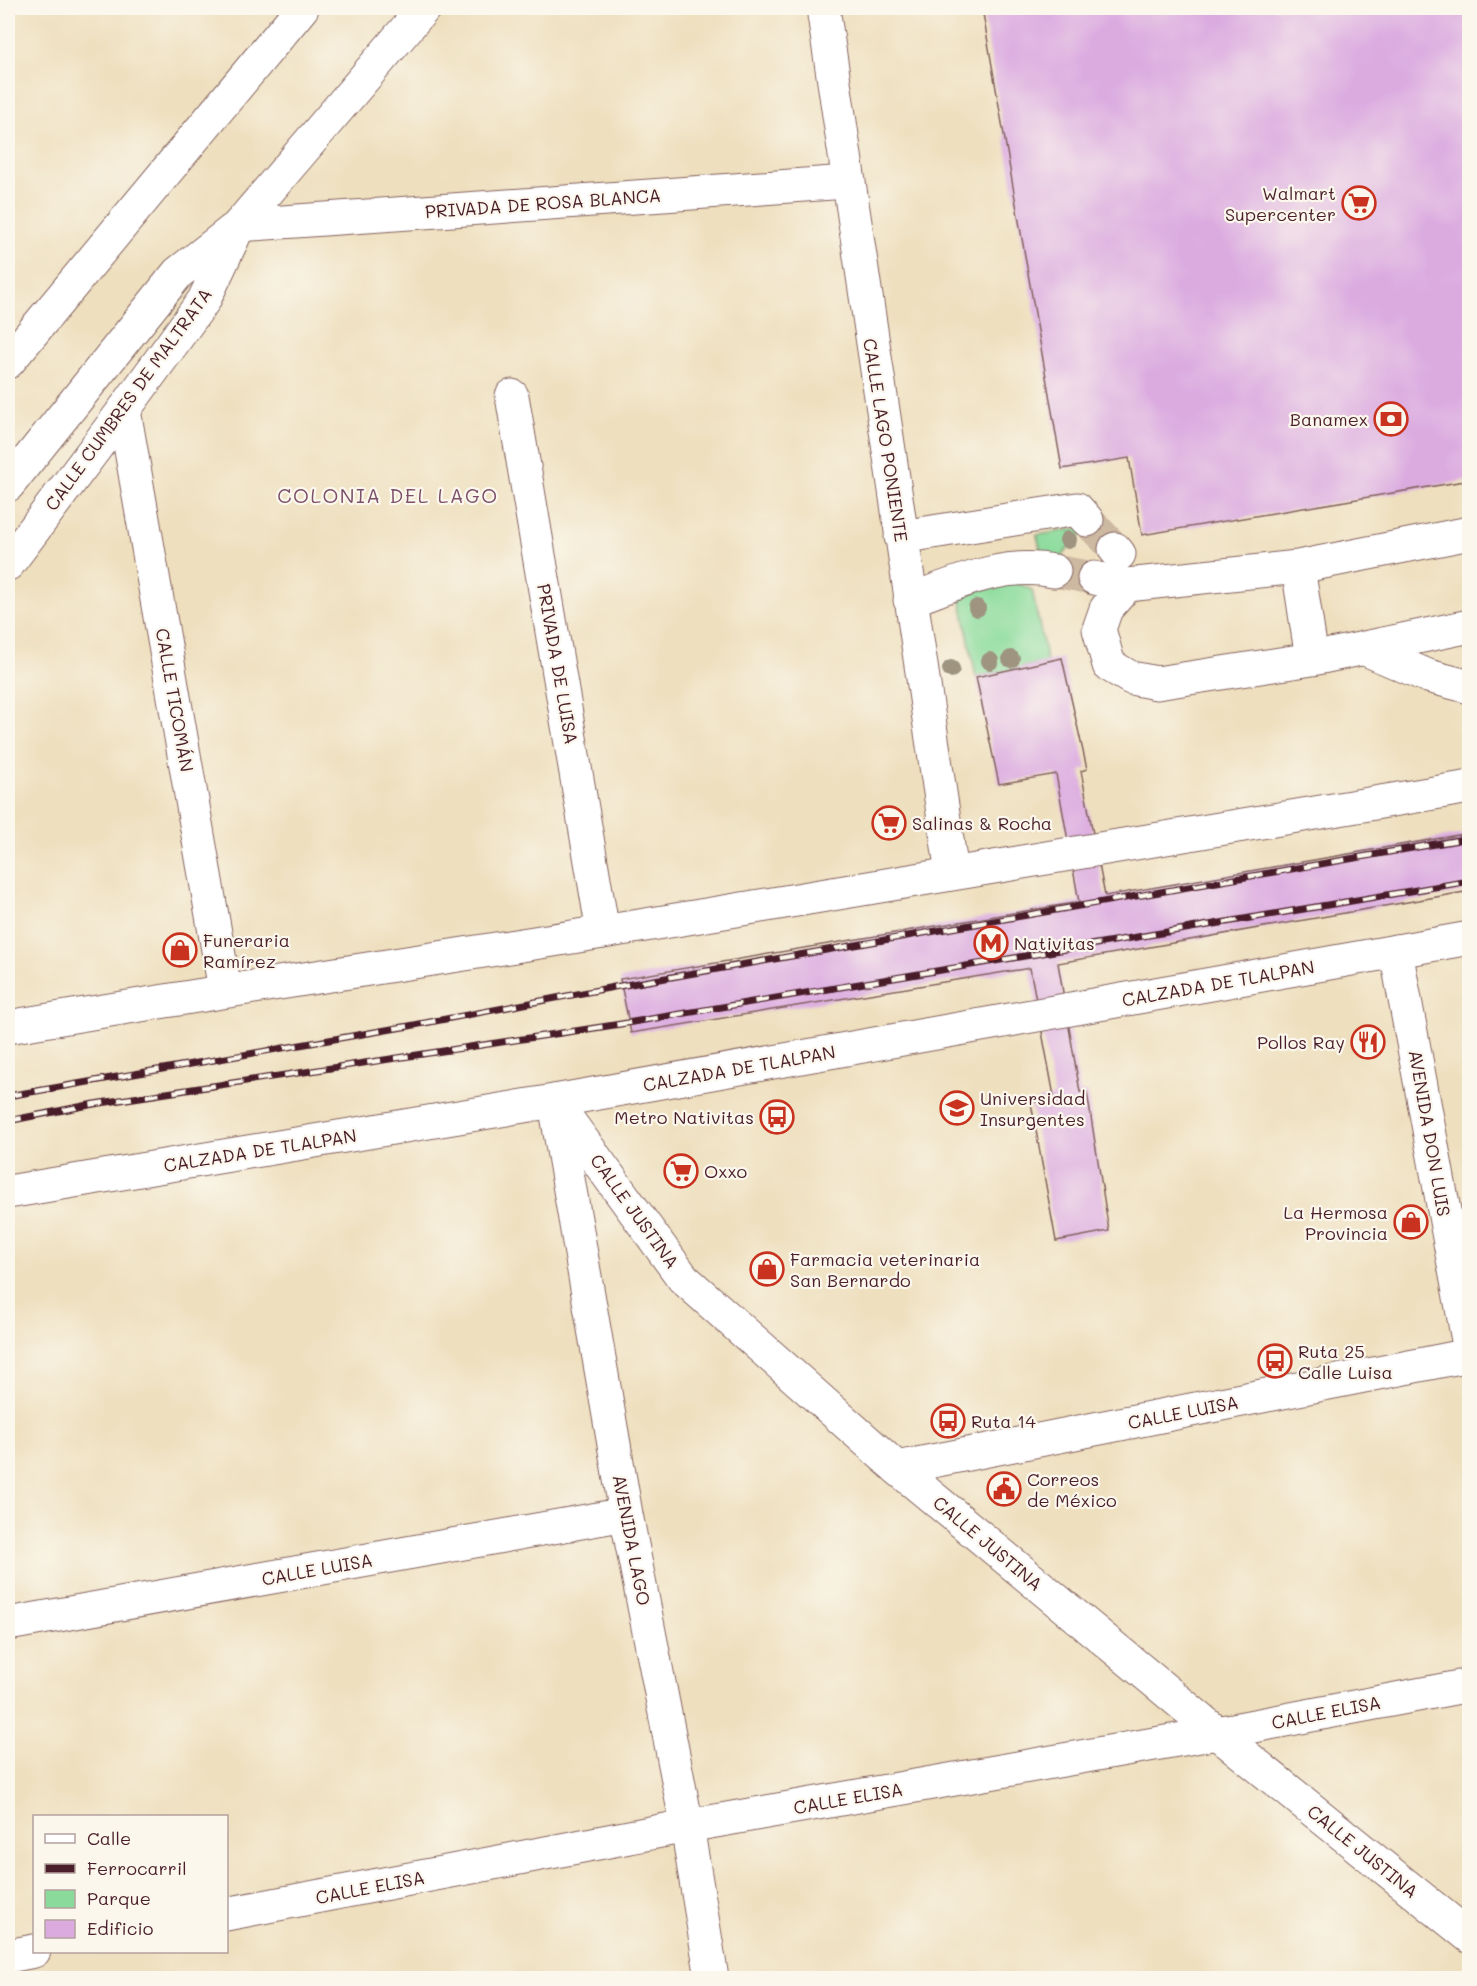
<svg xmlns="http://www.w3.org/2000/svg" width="1477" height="1986" viewBox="0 0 1477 1986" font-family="Mali,sans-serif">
<rect width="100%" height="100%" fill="#fbf7ec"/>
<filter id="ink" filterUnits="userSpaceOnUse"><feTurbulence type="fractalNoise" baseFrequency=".0167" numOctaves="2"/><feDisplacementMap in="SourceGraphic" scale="12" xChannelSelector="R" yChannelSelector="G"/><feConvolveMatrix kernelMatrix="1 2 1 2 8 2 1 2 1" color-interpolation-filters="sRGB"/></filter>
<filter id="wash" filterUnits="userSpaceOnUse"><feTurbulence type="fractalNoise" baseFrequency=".008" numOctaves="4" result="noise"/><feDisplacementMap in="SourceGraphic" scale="24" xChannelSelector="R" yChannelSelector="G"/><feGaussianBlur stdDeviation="1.35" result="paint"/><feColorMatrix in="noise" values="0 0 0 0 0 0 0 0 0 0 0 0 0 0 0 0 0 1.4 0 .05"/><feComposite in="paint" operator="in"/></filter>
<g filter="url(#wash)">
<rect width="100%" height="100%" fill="#eedfbe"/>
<!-- green -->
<path fill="#8adb9b" stroke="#6a7d63" stroke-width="1.5" d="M1081 528 1086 531 1067 550 1057 564 1042 556 1037 535Z
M1011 580 1032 590 1047 662 976 677 960 596Z"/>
<g id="blocks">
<!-- building -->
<path fill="#dbabe0" d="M982 8H1470V480L1142 535 1129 458 1062 469Z
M1062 658 1087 769 1081 771 1105 896 1470 833V891L1058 963 1080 1092H1087L1109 1231 1056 1241 1031 1103 1054 1096 1030 968 631 1033 620 979 1079 902 1056 774 999 784 976 677Z"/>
</g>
</g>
<g filter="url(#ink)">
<use href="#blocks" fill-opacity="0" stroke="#83625e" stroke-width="1.5"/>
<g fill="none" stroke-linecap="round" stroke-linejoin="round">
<!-- minor-tunnel -->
<path stroke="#cdb9a1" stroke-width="33" stroke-dasharray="33 16" stroke-linecap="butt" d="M1087 520 1115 549
M1054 571 1094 578"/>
<defs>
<path id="minor" d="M823 8 952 873
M239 225 847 182
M512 396 603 932
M124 410 225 990
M1470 533 1298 567 1127 585 1106 609 1099 629 1109 665 1131 678 1157 683 1312 659 1470 626
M901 537 1077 509 1087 520
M1115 549 1119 554
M1298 567 1312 659
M1094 578 1127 585
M910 600C958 583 1003 561 1054 571
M1363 648 1428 676 1470 687
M1396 951 1470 1351
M554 1101 683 1278 897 1468 1217 1733 1470 1937
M556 1109 626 1514 687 1826 712 1978
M897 1468 1470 1355
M8 1624 626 1514
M226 1914 687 1826 1217 1733 1470 1685
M8 1956 34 1951"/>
<path id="major" d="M8 362 302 8
M8 485 178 273 233 230
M8 564 124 410 204 300 239 225 424 8"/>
<path id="highway" d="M8 1027C206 993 405 964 603 932 892 885 1180 834 1470 787
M8 1192 554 1101 1470 938"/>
</defs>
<!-- minor casing -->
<use href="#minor" stroke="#83625e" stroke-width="35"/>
<!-- major casing -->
<use href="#major" stroke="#83625e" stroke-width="35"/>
<!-- highway casing -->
<use href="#highway" stroke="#83625e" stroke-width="35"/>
<!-- minor -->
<use href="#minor" stroke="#fff" stroke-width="33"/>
<!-- major -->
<use href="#major" stroke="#fff" stroke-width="33"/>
<!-- highway -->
<use href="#highway" stroke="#fff" stroke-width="33"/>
<defs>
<path id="rail" d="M8 1096 409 1026 614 987 1470 838
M8 1121 94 1104 621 1024 1470 881"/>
</defs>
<!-- rail casing -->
<use href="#rail" stroke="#4a1f2b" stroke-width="7"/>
<!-- rail -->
<use href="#rail" stroke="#fbf7ec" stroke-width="4.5" stroke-dasharray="14" stroke-linecap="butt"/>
</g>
<!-- trees -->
<g fill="#9e9480">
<circle cx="1068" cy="540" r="9"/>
<circle cx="977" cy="608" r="9"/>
<circle cx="1011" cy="659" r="9"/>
<circle cx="990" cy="661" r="9"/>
<circle cx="951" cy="669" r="9"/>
</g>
</g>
<!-- icons -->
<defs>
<symbol id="supermarket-ring" viewBox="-11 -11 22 22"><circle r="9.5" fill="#fbf7ec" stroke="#c8321e" stroke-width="1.5"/><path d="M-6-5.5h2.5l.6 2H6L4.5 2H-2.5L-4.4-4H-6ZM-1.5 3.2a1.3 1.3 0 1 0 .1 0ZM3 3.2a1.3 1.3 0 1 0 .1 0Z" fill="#c8321e"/></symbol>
<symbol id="bank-ring" viewBox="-11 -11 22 22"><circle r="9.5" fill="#fbf7ec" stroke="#c8321e" stroke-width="1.5"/><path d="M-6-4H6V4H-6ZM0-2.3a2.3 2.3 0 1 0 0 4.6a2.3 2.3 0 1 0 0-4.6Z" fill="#c8321e"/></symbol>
<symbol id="metro-ring" viewBox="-11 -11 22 22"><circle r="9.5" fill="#fbf7ec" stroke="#c8321e" stroke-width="1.5"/><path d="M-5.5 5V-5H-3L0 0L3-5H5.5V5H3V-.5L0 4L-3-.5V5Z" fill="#c8321e"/></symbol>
<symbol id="shop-ring" viewBox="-11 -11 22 22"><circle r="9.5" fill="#fbf7ec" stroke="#c8321e" stroke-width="1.5"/><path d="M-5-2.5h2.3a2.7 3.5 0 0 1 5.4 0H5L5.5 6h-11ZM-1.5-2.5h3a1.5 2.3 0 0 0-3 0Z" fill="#c8321e"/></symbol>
<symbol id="restaurant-ring" viewBox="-11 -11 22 22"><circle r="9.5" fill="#fbf7ec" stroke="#c8321e" stroke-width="1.5"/><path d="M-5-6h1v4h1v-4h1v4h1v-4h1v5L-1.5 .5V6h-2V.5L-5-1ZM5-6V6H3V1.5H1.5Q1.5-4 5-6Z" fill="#c8321e"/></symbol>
<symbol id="university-ring" viewBox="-11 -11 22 22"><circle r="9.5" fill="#fbf7ec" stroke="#c8321e" stroke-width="1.5"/><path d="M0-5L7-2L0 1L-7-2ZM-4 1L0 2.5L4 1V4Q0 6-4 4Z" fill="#c8321e"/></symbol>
<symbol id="bus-ring" viewBox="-11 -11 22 22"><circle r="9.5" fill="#fbf7ec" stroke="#c8321e" stroke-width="1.5"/><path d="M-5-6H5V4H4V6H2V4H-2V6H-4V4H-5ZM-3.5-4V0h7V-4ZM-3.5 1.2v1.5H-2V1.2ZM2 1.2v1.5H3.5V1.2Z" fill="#c8321e"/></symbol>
<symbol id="civic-ring" viewBox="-11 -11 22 22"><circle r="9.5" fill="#fbf7ec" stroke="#c8321e" stroke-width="1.5"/><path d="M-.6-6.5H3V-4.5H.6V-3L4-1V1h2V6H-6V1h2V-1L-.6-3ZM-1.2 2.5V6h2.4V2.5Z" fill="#c8321e"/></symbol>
</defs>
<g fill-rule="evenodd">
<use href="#supermarket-ring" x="1340" y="184" width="38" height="38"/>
<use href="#bank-ring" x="1372" y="400" width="38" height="38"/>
<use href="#supermarket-ring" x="870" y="804" width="38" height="38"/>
<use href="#metro-ring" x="972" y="924" width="38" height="38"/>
<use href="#shop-ring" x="161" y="931" width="38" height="38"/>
<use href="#restaurant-ring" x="1349" y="1023" width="38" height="38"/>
<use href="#university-ring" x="938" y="1089" width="38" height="38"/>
<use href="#bus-ring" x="758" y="1098" width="38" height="38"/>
<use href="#supermarket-ring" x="662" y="1152" width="38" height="38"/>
<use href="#shop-ring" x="1392" y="1203" width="38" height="38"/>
<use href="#shop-ring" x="748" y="1250" width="38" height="38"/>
<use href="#bus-ring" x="1256" y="1342" width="38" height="38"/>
<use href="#bus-ring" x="929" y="1402" width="38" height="38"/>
<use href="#civic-ring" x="985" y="1470" width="38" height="38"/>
</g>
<g text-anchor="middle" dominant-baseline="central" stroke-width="4.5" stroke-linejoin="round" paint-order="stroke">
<!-- poi labels -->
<g font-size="18" fill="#4a1f2b" stroke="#fbf7ec" text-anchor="start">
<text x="1336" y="193" text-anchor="end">Walmart<tspan x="1336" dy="21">Supercenter</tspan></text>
<text x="1368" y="419" text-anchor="end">Banamex</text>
<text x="912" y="823">Salinas &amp; Rocha</text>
<text x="203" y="940">Funeraria<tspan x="203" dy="21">Ramírez</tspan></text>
<text x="1014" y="943">Nativitas</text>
<text x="1345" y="1042" text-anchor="end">Pollos Ray</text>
<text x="980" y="1098">Universidad<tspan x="980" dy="21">Insurgentes</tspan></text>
<text x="754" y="1117" text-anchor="end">Metro Nativitas</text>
<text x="704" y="1171">Oxxo</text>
<text x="1388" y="1212" text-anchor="end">La Hermosa<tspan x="1388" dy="21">Provincia</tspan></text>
<text x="790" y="1259">Farmacia veterinaria<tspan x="790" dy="21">San Bernardo</tspan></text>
<text x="1298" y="1351">Ruta 25<tspan x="1298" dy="21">Calle Luisa</tspan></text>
<text x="971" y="1421">Ruta 14</text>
<text x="1027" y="1479">Correos<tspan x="1027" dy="21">de México</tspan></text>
</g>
<!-- street labels -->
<g font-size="18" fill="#4a1f2b" stroke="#fbf7ec">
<text transform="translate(543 203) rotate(-4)">PRIVADA DE ROSA BLANCA</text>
<text transform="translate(128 399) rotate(-54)">CALLE CUMBRES DE MALTRATA</text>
<text transform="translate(886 440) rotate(81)">CALLE LAGO PONIENTE</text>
<text transform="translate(558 664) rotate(80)">PRIVADA DE LUISA</text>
<text transform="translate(175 700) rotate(80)">CALLE TICOMÁN</text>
<text transform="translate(1218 983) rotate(-10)">CALZADA DE TLALPAN</text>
<text transform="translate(739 1068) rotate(-10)">CALZADA DE TLALPAN</text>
<text transform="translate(1430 1133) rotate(80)">AVENIDA DON LUIS</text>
<text transform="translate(260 1150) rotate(-9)">CALZADA DE TLALPAN</text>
<text transform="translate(635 1211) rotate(54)">CALLE JUSTINA</text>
<text transform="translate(1183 1412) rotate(-11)">CALLE LUISA</text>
<text transform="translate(632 1540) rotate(79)">AVENIDA LAGO</text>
<text transform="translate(988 1543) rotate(40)">CALLE JUSTINA</text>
<text transform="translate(317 1569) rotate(-10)">CALLE LUISA</text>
<text transform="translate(1326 1712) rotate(-11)">CALLE ELISA</text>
<text transform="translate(848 1798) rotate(-10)">CALLE ELISA</text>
<text transform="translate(1363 1851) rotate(39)">CALLE JUSTINA</text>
<text transform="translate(370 1887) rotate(-11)">CALLE ELISA</text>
</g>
<!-- neighbourhood labels -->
<g font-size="20" letter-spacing="1.5" fill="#7d506a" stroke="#fbf7ec">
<text x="388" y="495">COLONIA DEL LAGO</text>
</g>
</g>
<!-- margin -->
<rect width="1477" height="1986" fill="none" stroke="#fbf7ec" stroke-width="30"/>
<!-- legend -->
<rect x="33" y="1815" width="195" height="138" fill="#fbf7ec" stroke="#b4a19f" stroke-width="1.5"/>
<rect x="45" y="1834" width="30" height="9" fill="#ffffff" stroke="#b4a19f" stroke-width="1.5"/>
<text x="87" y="1845" font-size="18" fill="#4a1f2b">Calle</text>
<rect x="45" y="1864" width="30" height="9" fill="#4a1f2b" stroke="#b4a19f" stroke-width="1.5"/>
<text x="87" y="1875" font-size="18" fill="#4a1f2b">Ferrocarril</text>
<rect x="45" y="1890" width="30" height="18" fill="#8adb9b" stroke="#b4a19f" stroke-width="1.5"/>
<text x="87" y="1905" font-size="18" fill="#4a1f2b">Parque</text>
<rect x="45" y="1920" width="30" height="18" fill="#dbabe0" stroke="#b4a19f" stroke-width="1.5"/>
<text x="87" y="1935" font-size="18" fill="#4a1f2b">Edificio</text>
</svg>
